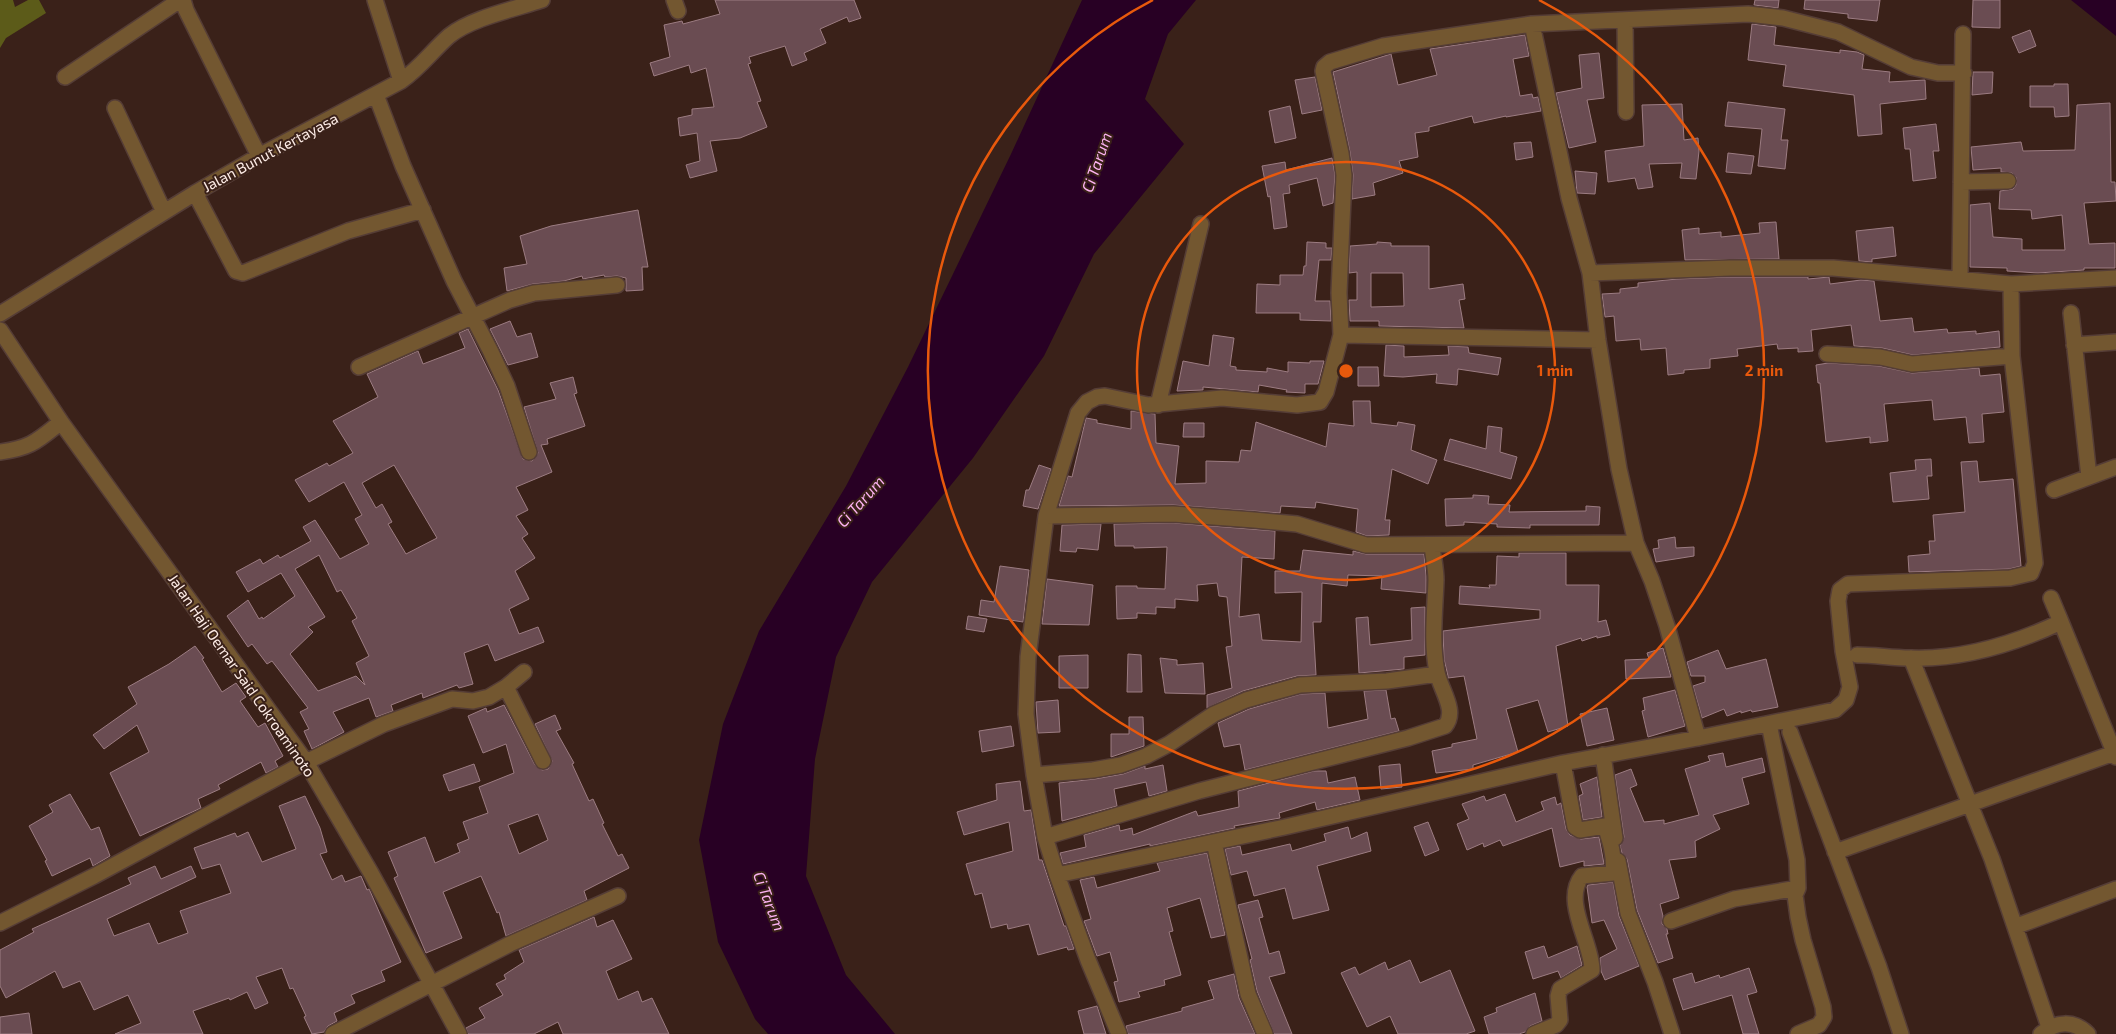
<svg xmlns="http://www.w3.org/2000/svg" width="2116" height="1034" viewBox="0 0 2116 1034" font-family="'Exo 2',sans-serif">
<rect width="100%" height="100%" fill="#3a2119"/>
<!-- forest -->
<path fill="#5c5b19" d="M0 0H13L15 7 28 0H39L46 13 6 38 0 48Z"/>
<!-- water -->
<path fill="#280024" d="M1082 0H1196L1168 34 1145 99 1184 144 1094 254 1044 356 973 458 872 582 836 657 815 759 806 876 846 975 895 1034H768L755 1019 718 942 699 840 723 724 759 631 846 486 908 367 1011 154Z
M2071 0H2116V36Z"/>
<!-- building -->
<path fill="#6a4c52" stroke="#9c7c82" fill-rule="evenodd" d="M715 0H854L861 18 849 22 847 17 820 29 826 43 804 53 807 60 792 66 785 46 749 57 751 63 748 64 761 101 757 102 767 127 740 138 710 141 717 171 690 178 686 165 700 161 697 133 680 136 678 118 692 115V109L714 107 706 68 691 73 689 65 654 76 650 63 670 57 664 25 682 21 683 24 720 14Z
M1755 0H1779L1778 8 1754 5Z
M1805 0H1880L1877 21 1848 18V14L1804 9Z
M1973 0H2000V28L1972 27Z
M1752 24 1776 27 1774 45 1840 53V50L1857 52 1864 55 1862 69 1890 72 1889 82 1925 80 1926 99 1880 104 1882 134 1858 136 1854 95 1783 86 1786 65 1748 60Z
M2030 30 2036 46 2019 53 2012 37Z
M1525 35 1529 56 1513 59 1520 96 1532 94 1533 98 1538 97 1541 111 1506 117V116L1474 123 1472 116 1429 127V131L1415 133 1418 157 1399 161 1403 173 1373 183 1375 195 1352 199 1353 175 1350 152 1333 72 1391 54 1398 85 1437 75 1430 49Z
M1599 53 1604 98 1587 100 1596 142 1569 148 1556 93 1582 88 1579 55Z
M1973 72H1993L1992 93 1972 95Z
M1315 77 1322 110 1302 114 1295 80Z
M2054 84H2068L2069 116 2055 117 2054 107H2030V86H2054Z
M1728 102 1785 109 1781 140H1788L1785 169 1758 166 1762 129 1725 126Z
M2110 103 2111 182H2115L2116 201 2084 203 2089 244 2115 243V268H2084V270L2038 273 2007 271V268L1970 267V205L1990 203 1993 237 2022 239V250H2065L2062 215 2032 219 2031 210 1999 209 2000 191 2013 189 2016 185V177L2012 173 2001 172V168L1973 170 1971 147 2021 142 2023 151 2075 150 2077 105Z
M1682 104 1684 140 1698 138 1699 151 1696 179 1680 178 1682 163 1649 164 1653 187 1638 189 1635 178 1608 182 1605 151 1644 146 1642 105Z
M1290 106 1296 138 1275 143 1269 111Z
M1936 124 1939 151H1933L1936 178 1913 181 1910 149H1905L1903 128Z
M1531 142 1533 157 1516 160 1514 143Z
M1728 153 1754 156 1751 174 1726 172Z
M1332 158 1335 175 1333 203 1323 206 1317 178 1289 185 1290 193 1283 194 1287 227 1274 229 1270 196 1268 197 1262 166 1285 162 1286 170Z
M1575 171 1597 173 1595 194 1577 193Z
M638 210 648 267H642L643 290 626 291V278L617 276 605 277 604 275 583 279 582 276 564 281 533 284 507 291 504 268 527 264 520 236 551 226Z
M1776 222 1779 259 1685 260 1682 230 1699 228V234L1721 232V237L1760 233 1759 223Z
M1893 227 1896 256 1872 259V262L1859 261 1856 231Z
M1307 242 1326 243V248H1332L1331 260H1319L1315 301H1330L1331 321 1300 320V313H1256L1257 284 1280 285V275H1303L1304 266H1306Z
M1377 242 1391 243V246H1429V289L1463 284 1465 299 1459 300 1464 328 1379 326V321H1350L1349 300H1357V272L1349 273 1350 246 1377 244ZM1371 273H1403L1404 306 1371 307Z
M1730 277H1808V279L1829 277 1830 284 1861 280 1874 281 1880 321 1912 318 1914 332 1947 329 1948 333 1976 331V334L1999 331 2000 347 1913 355 1882 348 1854 346 1851 325 1811 330 1813 351 1798 352V348L1778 349 1777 344 1737 349 1738 356 1710 359V368L1684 370V373L1668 375 1666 348 1641 350 1640 339 1616 341 1614 316 1605 317 1602 294 1620 293V289L1638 287V283L1677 279Z
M510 321 517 337 531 333 538 357 508 365 490 329Z
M468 329 498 390 523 459 532 461 538 453 524 407 556 399 550 383 573 377 577 393 574 394 585 426 547 439 548 444 541 445 552 472 516 487 528 510 516 516 528 534 522 538 535 558 515 571 529 599 509 609 519 634 538 627 544 642 495 661 488 644 464 653 473 684 459 688 457 685 423 698 422 693 391 705 393 711 376 717 369 698 333 712 344 732 312 749 304 731 309 729 300 712 308 708 272 661 267 664 252 644 248 647 227 616 248 600 259 619 262 617 263 619 295 596 281 573 248 592 236 572 260 559 263 564 278 555 280 558 311 541 303 527 315 520 340 559 369 544 355 519 362 515 344 482 309 502 295 480 327 463 329 466 353 453 333 421 378 397 367 374 418 351 423 364 465 348 459 333ZM394 465 437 538 406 554 388 524 392 522 382 504 376 508 362 483ZM319 555 337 592 341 590 357 618 352 621 369 656 356 663 365 685 356 676 318 691 290 654 313 632 308 627 325 617 295 569Z
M1213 335 1234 338 1230 366 1236 367V370L1267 372V368L1288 372V362L1310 363V361H1324L1318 384H1305V393L1286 392 1287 390 1259 385 1258 392 1203 387V390L1177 391 1183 361 1209 366Z
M1386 345 1404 346V357L1449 355 1448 346 1468 347 1469 353 1501 358 1498 375 1458 369 1457 385 1436 383 1437 374 1403 377 1384 376Z
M1828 363 1879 366 1912 373 1979 368 1980 376 2000 374 2004 412 1982 414 1984 442 1969 443 1966 417 1934 420 1932 400 1884 404 1888 441 1870 443V437L1826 442 1820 383H1818L1816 365Z
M1358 367H1378L1379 386H1358Z
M1353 401H1370L1371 423 1397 426 1398 422 1415 425 1411 450 1437 460 1428 484 1392 469 1385 520H1390L1389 535 1367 536 1356 532 1358 509 1316 502 1315 508 1281 506 1280 513 1173 505 1059 506 1068 476 1072 477 1086 418 1097 420V423L1131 429V411L1155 414 1156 443 1179 446 1175 484 1206 483V461L1239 462 1241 450 1251 451 1256 422 1326 447 1329 423 1354 426Z
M1184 423H1204V437H1183Z
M1488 426 1502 428 1500 452 1517 457 1511 479 1444 460 1450 439 1486 449Z
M1931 459 1932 476H1927L1929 499 1893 502 1890 473 1916 470 1915 460Z
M1977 461 1979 482 2013 479 2021 566 2009 569 1909 572 1908 556 1930 554 1929 541H1935L1933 515 1965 512 1961 462Z
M1039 465 1051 469 1038 509 1023 506 1026 490H1029Z
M1473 495 1489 496 1488 504 1510 505 1509 512 1586 511V506L1600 507 1599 525H1530V528L1497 527V524L1464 522V525L1446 526 1445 499 1473 498Z
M1173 523 1275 531 1274 559 1242 557 1239 617 1259 614 1262 640 1301 642 1302 592 1275 593V571H1300L1303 550 1353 555V551L1366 554H1424L1426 576V593L1381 589 1382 576 1348 575 1347 586 1322 583 1321 622H1313L1316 675 1297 676 1243 691 1207 708V695L1232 688 1226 647 1232 646 1227 597 1219 596 1217 583 1197 585 1198 601 1175 599V608L1156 607V614L1137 613V618L1117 619 1116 586H1137V588L1165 589 1167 547 1134 548V546H1115L1114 524Z
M1101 524 1098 550 1077 548 1076 552 1060 551 1062 525Z
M1675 537 1676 548 1694 547V556L1656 562 1653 549 1659 548 1658 540Z
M1519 553H1566V585H1599L1598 622 1606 620 1610 635 1597 638V636L1582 641 1581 638 1556 646 1568 726 1548 732 1538 700 1506 709 1518 752 1473 765V769L1436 773 1432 751 1452 747V744L1477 739 1464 676 1448 678V676L1444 659 1443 631 1540 619V610L1459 604 1460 586 1490 588 1489 585H1496L1497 556 1519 557Z
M1000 566 1029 570 1023 622 979 615 981 600 994 602Z
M1047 579 1093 585 1089 625 1042 624Z
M1425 607V655L1404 657V669L1359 673 1356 618 1368 617 1370 645 1412 640 1411 608Z
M968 616 987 619 984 632 966 629Z
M195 646 204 658 202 659 222 692 236 683 246 697 240 701 258 727 265 723 283 756 275 761 278 767 266 773 261 762 218 785 220 789 198 799 201 808 140 836 110 773 149 752 137 725 104 749 93 735 137 704 128 687 169 664Z
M1663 648 1671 677 1626 679 1625 660 1649 659 1647 653Z
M1718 650 1726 669 1766 659 1778 707 1752 712 1751 710 1741 713V711L1727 716 1724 709 1702 718 1693 686 1705 682V676H1691L1687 662Z
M1128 654 1141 655 1142 692H1127Z
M1088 655V688H1059V656Z
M1160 658 1177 660V665L1203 663 1205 694 1165 693Z
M1386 690 1391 719 1395 718 1399 731 1245 770 1240 744 1224 747 1218 723 1249 709 1301 694 1325 693 1328 728 1368 719 1364 691Z
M1675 690 1685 726 1648 737 1642 711 1645 710 1643 698Z
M1058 700 1060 732 1038 733 1036 702Z
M504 705 535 765 542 770 548 769 552 761 535 724 555 715 561 729 556 731 574 763 572 764 589 801 593 799 604 823 602 824 618 856 622 854 629 868 584 891 587 900 506 936 499 912 497 913 481 876 443 892 462 938 426 953 394 878 398 876 388 852 425 837 435 863 460 852 457 844 469 839 463 822 488 813 479 787 514 773 506 744 483 753 468 716 486 708 487 712ZM538 814 548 840 519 854 508 825Z
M1607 708 1614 740 1587 746 1580 714Z
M1129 717H1143L1144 746 1111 757V734H1129Z
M1011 726 1014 746 982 752 979 731Z
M1723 753 1726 767 1762 758 1765 772 1742 778 1749 804 1713 815 1720 829 1695 841 1696 857 1669 860 1679 898 1660 904 1663 916 1662 924 1667 929 1668 934H1666L1673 958 1658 963 1637 910 1627 859 1622 853 1620 846 1624 837 1615 775 1631 769 1637 785 1630 788 1644 822 1664 820V824L1699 815 1685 769 1710 761 1708 756Z
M474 764 480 781 449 791 443 775Z
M1400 764 1402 787 1381 789 1379 766Z
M1163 765 1167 791 1149 796 1146 782 1114 789 1117 806 1062 821 1059 783 1095 779 1123 774 1145 766V769Z
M1314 771H1326L1328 783 1355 777 1360 800 1317 810 1315 802 1279 813 1280 818 1234 826 1235 828 1150 846V844L1063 864 1060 853 1086 847 1084 835 1119 825 1120 831 1132 828 1133 835 1196 811 1198 816 1239 807 1238 791Z
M1597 777 1602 817 1583 820 1579 796 1583 794 1580 784Z
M1020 781 1024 811 1031 810 1039 860H1042L1064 926H1066L1074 949 1068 950 1067 947 1038 955 1029 924 1008 929 1007 924 991 928 982 893 975 895 966 864 1013 851 1009 822 964 835 957 812 997 800 996 784Z
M70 794 91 830 99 827 110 856 93 866 90 858 52 876 45 861 47 860 29 826 53 812 49 805Z
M1505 794 1516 822 1544 810 1541 802 1555 797 1557 805 1561 803 1566 829 1570 835 1581 839 1599 837 1604 864 1584 866V861L1560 867 1552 828 1503 846 1500 840 1484 847 1483 843 1467 850 1457 824 1469 819 1462 804 1484 796 1486 801Z
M305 796 320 828 327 852 320 854 332 880 342 875 345 882 361 876 367 890 369 889 370 891 401 962 381 971 385 981 351 995 355 1003 334 1013 337 1021 328 1026 324 1032 312 1034 304 1017 306 1016 293 988 290 989 282 968 256 977 268 1003 255 1009 247 992 230 1000 229 998 193 1011 203 1034H115L141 1023 128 995 94 1010 80 981 63 988 55 971 6 998 0 986V950L34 932 32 929 131 884 128 878 155 866 161 879 191 866 196 877 107 919 114 936 149 923 158 944 188 933 180 911 231 893 220 864 202 869 194 848 235 833 237 837 248 832 262 862 296 849 279 806Z
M1428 822 1439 850 1425 856 1414 827Z
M1348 827 1351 839 1367 832 1371 851 1317 866 1329 910 1293 919 1285 888 1254 896 1247 871 1231 875 1225 849 1240 846 1242 855 1290 844 1292 851 1326 841 1324 834Z
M1207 853 1225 935 1211 938 1200 898 1167 908 1173 931 1169 932 1181 975 1164 980 1165 985 1138 992 1140 997 1119 1002 1114 982 1118 981 1110 952 1097 956 1084 921 1091 919 1080 880 1094 877 1097 888 1160 871 1157 863Z
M1613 882 1619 916 1639 966 1605 980 1601 971 1600 958 1617 949 1604 920 1592 923 1587 887 1588 885Z
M1258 900 1263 917 1259 918 1269 954 1279 951 1285 973 1269 977 1292 1034H1274L1257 991 1250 960 1252 959 1238 905Z
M594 917 597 927 613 920 632 959 606 971 618 1000 638 991 642 1002 652 998 669 1034H563L558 1022 534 1034H468L466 1028 485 1018 479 1008 503 995 496 984 506 979 504 975 524 962 519 950Z
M1544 946 1548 958 1577 946 1582 965 1561 978 1558 971 1533 979 1525 952Z
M1410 960 1420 983 1450 970 1475 1031 1466 1034H1398L1390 1016 1367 1027 1341 973 1355 967 1359 975 1385 962 1388 970Z
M1749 968 1757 992 1747 995 1759 1034H1743L1732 995 1683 1010 1673 979 1692 973 1695 983 1719 975 1720 978Z
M1234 974 1239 998 1255 1034H1128L1126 1026 1182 1011V1008L1214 999 1208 981Z
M1535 993 1542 1021 1530 1026 1525 1032 1519 1034H1489L1484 1017 1497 1012 1496 1008Z
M1097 1006 1106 1034H1084L1078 1011Z
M29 1013 32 1034H0V1017Z"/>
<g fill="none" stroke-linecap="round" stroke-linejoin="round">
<defs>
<path id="minor" d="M183 0 186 10 259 156
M375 0 401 81
M674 0 678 11
M1625 20 1626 112
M1532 24 1569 198 1590 273 1598 340 1619 469 1636 543 1652 581 1667 626 1698 738
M65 77 180 0
M376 95 403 166 454 281 490 350 507 386 529 452
M115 108 164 212
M1961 182 2008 181
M195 193 236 271 243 273 348 231 423 210
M1590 273 1730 268H1833L2011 284
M1960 279 1963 34
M2071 313 2089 477
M0 314 195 193 259 156 401 81C420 68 432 51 449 36 471 18 515 9 542 0
M0 330 61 422 306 762 371 873 459 1034
M1341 335 1598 340
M2074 345 2116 342
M1827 354 1880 357 1912 364 2012 356
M359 367 510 300 534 293 617 285
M1158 405 1201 224
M0 452C31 448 37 441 61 422
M2054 490 2116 467
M1046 516 1173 514 1254 520 1297 524 1366 545 1636 543
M2051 598 2061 622
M1857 655C1875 655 1892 658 1910 658 1963 660 2014 644 2061 622L2116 757
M1911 658 1992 859 2049 1027
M506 687 543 761
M1769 724 1797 860 1798 888 1795 895 1798 917 1803 940 1823 1007 1824 1017 1819 1025 1798 1034
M1790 732 1879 967 1901 1034
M1603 755 1615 838
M1034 775 1093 770 1121 765 1146 756 1169 744 1214 714 1246 700 1300 685 1387 681 1437 674
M1045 837 1199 791 1408 738 1445 726C1458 711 1440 689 1437 672 1431 641 1435 611 1436 580 1436 568 1433 557 1432 545
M1214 842 1248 994 1265 1034
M1835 852 2114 753
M1618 861 1628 913 1655 982 1672 1034
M1057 875 1045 837 1034 775 1026 714 1028 657 1046 516 1078 413 1087 402 1097 397 1105 396 1148 405 1222 398 1297 405 1320 402 1326 392 1341 335 1339 293 1344 175 1341 153 1323 71 1324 67 1330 62 1383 46 1532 24 1748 14 1783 18 1838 32 1911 67 1938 73H1964
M1671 921 1734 899 1798 888
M0 923 94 876 306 762 384 724 452 699 473 701 489 697 506 687 524 672
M2017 926 2116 889
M333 1034 510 944 618 896
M1119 1034 1088 960 1057 875 1285 827 1563 763 1698 738 1835 710 1846 700 1850 687 1843 651 1838 601 1840 590 1848 584 2010 578 2031 573 2035 563 2012 356 2011 284 2116 278
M1534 1034 1556 1025 1560 1020 1558 996 1560 989 1592 970C1592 943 1562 901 1582 876L1613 873C1615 856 1610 841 1605 826L1580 830 1575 827 1563 763
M2041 1034C2056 1021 2074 1020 2088 1034"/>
</defs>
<!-- minor casing -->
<use href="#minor" stroke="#553d36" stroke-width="18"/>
<!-- minor -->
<use href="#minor" stroke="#735730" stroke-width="15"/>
</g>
<!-- distance rings -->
<g fill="none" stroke="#e8590c" stroke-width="2.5">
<circle cx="1346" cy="371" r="209"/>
<path d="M1539 0A418 418 0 1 1 1153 0"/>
</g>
<g text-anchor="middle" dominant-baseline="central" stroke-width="4" stroke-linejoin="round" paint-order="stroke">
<!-- street labels -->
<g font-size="15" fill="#fcebe5" stroke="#3a2119">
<text transform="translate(270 152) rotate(-28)">Jalan Bunut Kertayasa</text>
<text transform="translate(242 675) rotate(55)">Jalan Haji Oemar Said Cokroaminoto</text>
</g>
<!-- water labels -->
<g font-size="16" font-style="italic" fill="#fcb2f1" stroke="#3a2119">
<text transform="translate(1096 162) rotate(-71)">Ci Tarum</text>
<text transform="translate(860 501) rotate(-48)">Ci Tarum</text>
<text transform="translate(770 901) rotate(69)">Ci Tarum</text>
</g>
</g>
<circle cx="1346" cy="371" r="8" fill="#e8590c" stroke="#3a2119" stroke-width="2.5"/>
<g font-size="15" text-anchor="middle" font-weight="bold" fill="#e8590c" stroke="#3a2119" stroke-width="4" stroke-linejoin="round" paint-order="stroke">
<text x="1555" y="376">1 min</text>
<text x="1764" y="376">2 min</text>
</g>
</svg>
